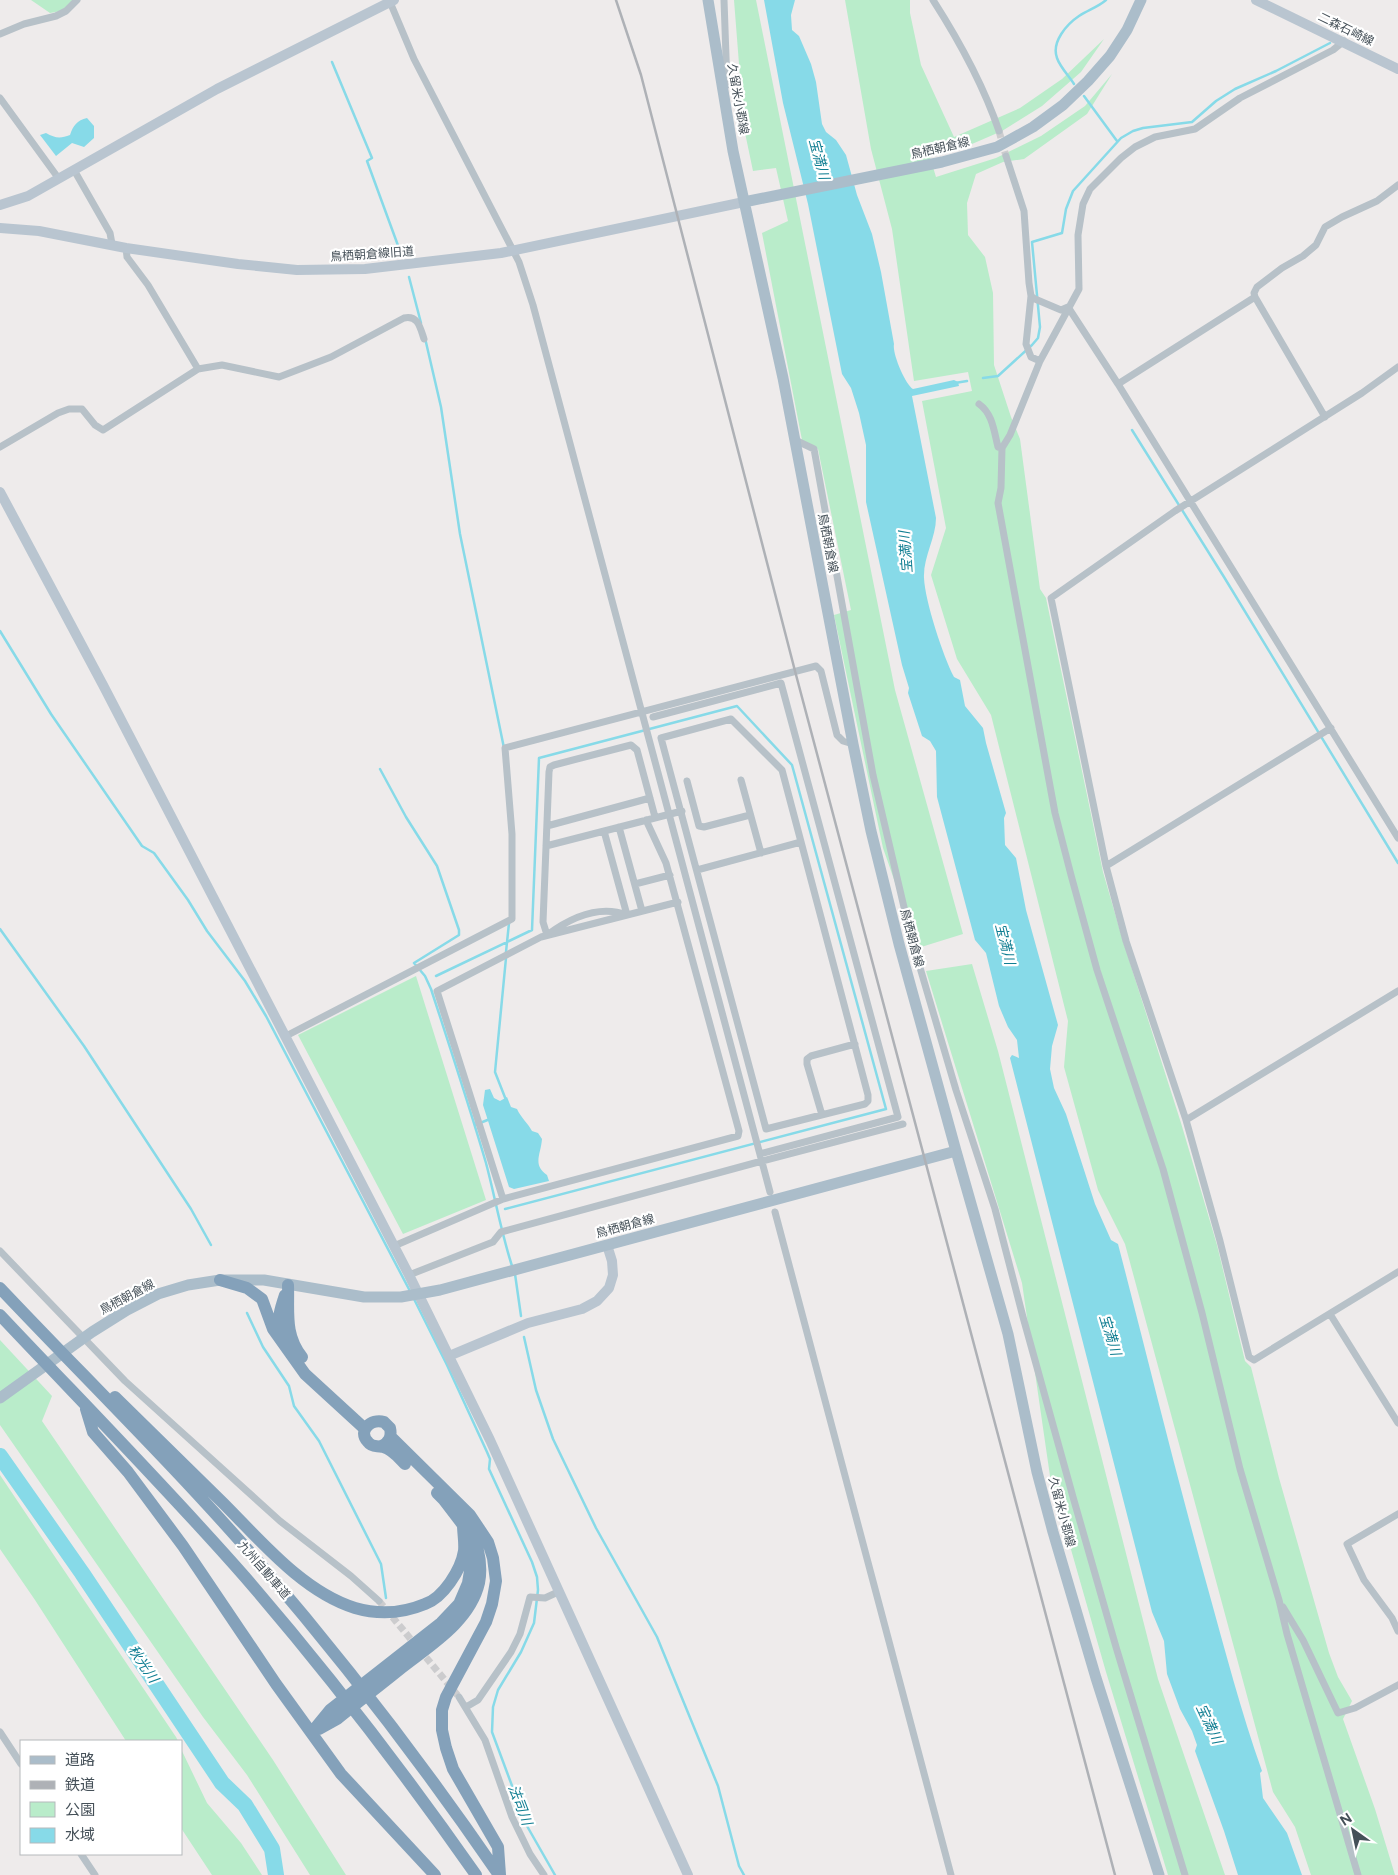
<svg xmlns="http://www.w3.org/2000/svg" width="1398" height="1875" viewBox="0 0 1398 1875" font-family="Figtree,'Noto Sans JP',sans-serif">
<rect width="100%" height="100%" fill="#eeebeb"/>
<!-- green -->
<path fill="#b9ecca" d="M31 0H74L61 11 50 13Z
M734 0H756L895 690 963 934 918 948 883 848 834 615 851 610 818 449 802 440 762 233 788 221 776 168 753 171 744 128Z
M845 0H910V13L921 65 954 137 1020 108 1062 79 1104 39 1081 72 1042 106 1002 131 972 144 929 154 936 177 996 158 1041 136 1085 106 1112 74 1087 114 1024 159 1003 162 976 174 967 203 968 235 985 257 993 293 994 365 1011 417 1020 439 1040 589 1046 598 1103 872 1123 941 1181 1123 1217 1245 1245 1361 1251 1367 1279 1478 1329 1653 1338 1677 1352 1701 1343 1719 1375 1809 1395 1875H1311L1295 1827 1273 1792 1125 1244 1098 1190 1064 1067 1068 1021 991 715 957 659 931 575 946 528 922 401 972 391 968 372 914 381 892 229 871 149Z
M972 964 998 1051 1158 1679 1225 1875H1168L1106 1672 1050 1476 1022 1283 926 971Z
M416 976 486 1200 403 1234 298 1035Z
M0 1340 52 1396 42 1421 273 1760 346 1875H310L247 1775 203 1717 0 1425Z
M0 1475 176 1737 178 1741H126L35 1600 0 1549Z
M181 1749 207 1803 241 1843 262 1875H212L181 1828Z"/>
<!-- water -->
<path fill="#87dae8" d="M764 0H795L791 15 792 30 799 36 811 64 816 82 822 124 826 132 836 140 846 155 857 195 872 234 881 272 894 344C892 353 905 384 913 389L954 380 958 382 959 386 912 396 936 518C936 538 923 557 924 578 925 601 943 656 954 677L960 680 965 706 983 728 986 743 1006 813 1004 818 1005 845 1016 858 1026 910 1058 1025 1052 1046 1050 1069 1054 1088 1066 1114 1095 1204 1111 1240 1118 1244C1148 1359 1176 1475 1208 1589 1225 1650 1241 1712 1262 1771L1260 1773 1263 1798 1287 1833 1302 1875H1238L1224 1831 1195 1751 1197 1745 1192 1731 1180 1709 1167 1674 1164 1641 1152 1612 1010 1058 1012 1055 1019 1058 1017 1040 1008 1027 999 1006 986 953 975 940 937 797 936 751 930 741 922 736 908 693 909 688 902 665 866 502V445L859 413 851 388 842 374 808 204 783 103Z
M87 118 94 126V138L84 147 72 143 56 156 40 135 46 133C55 138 60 139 70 135 73 126 77 120 87 118Z
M490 1089 494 1098 500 1101 507 1097 511 1107 517 1109C521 1118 528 1123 532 1131L538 1133 542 1139C541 1154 532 1165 547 1175L549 1181 514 1189 509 1187 483 1105 485 1090Z"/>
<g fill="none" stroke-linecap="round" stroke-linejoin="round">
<!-- stream -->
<path stroke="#87dae8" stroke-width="2.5" d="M332 62 372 158 367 161 400 251
M1074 84C1069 76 1060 67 1057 58 1051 42 1067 24 1079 16 1088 10 1098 7 1106 0
M1084 96 1117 141
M409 277 421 323
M425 338 441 407 460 534 504 748
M983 378 998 376 1032 345 1038 338 1040 327 1032 242 1062 233 1066 209 1073 191 1121 138 1133 131 1143 128 1192 122 1216 101 1235 89 1276 71 1330 43
M955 383 967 381
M1132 430 1224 577 1398 863
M0 631 51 714 142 846 154 853 188 900 207 931 245 981 266 1016 411 1293
M380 769 406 817 437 866 459 930V935L414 963 425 976 431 989C450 1047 469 1105 486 1163 495 1197 501 1232 512 1266
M0 929 84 1046 191 1209 211 1245
M506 952 509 923
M506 958 495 1072 506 1100
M436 976 532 930 539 758 737 706 792 765 886 1109 505 1209
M475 1125 490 1119
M515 1274 521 1316
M413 1297 447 1365 487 1452 490 1459 489 1469 532 1562 537 1577 538 1590 534 1623 521 1652 498 1690 493 1707 492 1732 527 1826 555 1875
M247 1313 263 1347 289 1386 294 1406 319 1441 381 1564 386 1598
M524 1337 536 1390 553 1439 596 1528 657 1637 718 1786 739 1866 744 1875"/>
<!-- river -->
<path stroke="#87dae8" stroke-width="16" d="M0 1456 82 1573 222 1783 245 1805 272 1849 276 1875"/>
<!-- street-tunnel -->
<path stroke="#ccccce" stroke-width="7" stroke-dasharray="7 3.5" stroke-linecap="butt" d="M999 131 1006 156
M379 1601 459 1697"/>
<!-- street -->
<path stroke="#b7c1c8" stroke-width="7" d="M724 0 727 85
M933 0C960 42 983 84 999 131
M390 2 414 59 519 262 533 305 770 1192
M0 34 24 24 56 16 66 11 77 0
M1344 41 1333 50 1240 98 1195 129 1155 137 1135 147 1121 158 1090 189 1083 204 1078 235 1079 289 1040 361 1010 435 1002 448 1001 488 998 503 1055 813 1071 875 1097 970 1163 1169 1202 1313 1240 1469 1279 1600 1287 1634 1358 1875
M0 98 59 179
M1006 156 1024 211 1029 283 1031 296 1035 299 1061 310 1068 307
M74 170 110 233 112 244
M126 248 127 257 148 285 198 369
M1031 296 1026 344 1031 357 1040 361
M1068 307 1118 384 1398 838
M1398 367 1362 393 1175 511 1051 598 1106 866 1126 941 1186 1120 1220 1241 1249 1357 1254 1360 1398 1272
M1118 384 1255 297
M979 404C993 414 994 432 998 447L1002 448
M1325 417 1255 297 1254 293 1257 287 1282 268 1303 256 1316 245 1325 227 1342 217 1377 201 1398 185
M795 440 814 449 873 775 911 937 956 1090 995 1209 1023 1317 1073 1497 1116 1647 1185 1875
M0 447 58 413 69 409H82L95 425 103 430 198 369 222 365 279 377 331 357 404 318C418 315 420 327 424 339
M653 717 781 683 898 1117 760 1154
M731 719 782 770 868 1095V1101L865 1104 766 1129 661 738Z
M741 780 761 853
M687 781 699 826 704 827 750 815
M547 826 650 798
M619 827 642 911
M604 831 627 915
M546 846 682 811
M1106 866 1331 728
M697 870 801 842
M635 884 670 875
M627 915C598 904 570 918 547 935L543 922 549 772 550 767 554 765 631 745 637 750 655 817
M286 1036 512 919V834L505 748 816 666 821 671 837 735 843 741 853 744
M822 1115 807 1064V1059L811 1056 855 1044
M1186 1120 1398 991
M503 1199 437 991 541 937 678 902
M775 1212 951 1875
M394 1246 503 1199 738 1136 739 1131 666 863 646 820
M0 1251 125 1381 280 1521 351 1576 379 1601
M409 1275 493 1242 501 1232 762 1161 903 1124
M1330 1314 1398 1423
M1398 1514 1347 1544 1364 1580 1392 1618 1398 1631
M1283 1607 1303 1640 1338 1713 1355 1708 1398 1685
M459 1697 485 1740 512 1817 530 1854 544 1875
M466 1707 478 1700 511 1652 520 1634 530 1597 545 1598 558 1592
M0 1732 21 1764
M81 1854 95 1875"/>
<!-- secondary -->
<path stroke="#b9c5d0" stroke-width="10" d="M1256 0 1398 69
M0 205 28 196 217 89 394 0
M0 228 39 231 126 248 238 264 297 270 365 269 501 253 744 202
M0 492 103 685 409 1275 490 1440 688 1875
M449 1356 528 1323 582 1309 597 1301 609 1288 613 1275 612 1261 607 1245"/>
<!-- primary -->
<path stroke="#abbdca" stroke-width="11" d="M708 0 733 151 783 378 853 744 871 831 899 944 956 1151 1008 1334 1037 1472 1053 1532 1096 1678 1159 1875
M744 202 942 162 997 147 1033 127 1063 105 1088 81 1110 56 1127 30 1141 0
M0 1398 92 1332 127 1310 158 1294 188 1285 220 1280H264L364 1297H401L440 1290 956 1151"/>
<!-- highway -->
<path stroke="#84a1ba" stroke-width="12" d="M220 1280 247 1288 262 1299 273 1329 305 1374 365 1429
M288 1285C289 1311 284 1335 302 1357
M0 1288C87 1380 178 1469 261 1565 346 1664 425 1767 499 1875
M0 1315C82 1402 166 1487 245 1577 327 1672 404 1772 476 1875
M280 1334C276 1322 281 1307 285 1295
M115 1397C151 1432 187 1468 223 1503 260 1540 303 1592 355 1608 379 1615 401 1614 425 1604 443 1598 461 1570 464 1551 465 1543 463 1533 463 1525
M86 1409 93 1432 128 1472 183 1546 276 1684 341 1774 435 1875
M391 1437 470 1515 488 1542 493 1558 496 1581 492 1604 486 1622 446 1697 442 1710V1730L446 1748 453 1769 498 1847 500 1875
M382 1446C389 1442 392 1437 390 1428L384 1422C371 1418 357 1431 368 1442 372 1448 377 1445 383 1447 392 1449 399 1458 405 1464
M319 1729 337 1719C358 1702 379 1686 400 1669 429 1646 470 1622 479 1583 483 1563 478 1545 470 1527
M312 1732 330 1710 441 1623 459 1604 468 1583 472 1559 463 1525 444 1500 437 1493"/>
<!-- rail -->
<path stroke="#aeb1b6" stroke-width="2.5" d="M616 0 641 75 795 671 1115 1875"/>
</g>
<g text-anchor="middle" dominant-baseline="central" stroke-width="4.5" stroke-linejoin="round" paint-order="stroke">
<!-- street labels -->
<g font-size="12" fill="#455058" stroke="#fff">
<text transform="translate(1346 29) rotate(26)">二森石崎線</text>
<text transform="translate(738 99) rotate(80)">久留米小郡線</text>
<text transform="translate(940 148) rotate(-13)">鳥栖朝倉線</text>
<text transform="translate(372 254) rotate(-4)">鳥栖朝倉線旧道</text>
<text transform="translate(828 543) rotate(79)">鳥栖朝倉線</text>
<text transform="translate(912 938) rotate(75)">鳥栖朝倉線</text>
<text transform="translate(625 1226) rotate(-15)">鳥栖朝倉線</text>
<text transform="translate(127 1297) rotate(-28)">鳥栖朝倉線</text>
<text transform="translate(1062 1512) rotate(75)">久留米小郡線</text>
<text transform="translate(264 1570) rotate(49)">九州自動車道</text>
</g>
<!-- water labels -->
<g font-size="14" font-style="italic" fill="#107e92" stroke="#fff">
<text transform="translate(819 159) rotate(75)">宝満川</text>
<text transform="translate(906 552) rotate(-94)">宝満川</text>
<text transform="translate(1005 944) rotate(76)">宝満川</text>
<text transform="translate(1110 1335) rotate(73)">宝満川</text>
<text transform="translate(143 1664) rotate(56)">秋光川</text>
<text transform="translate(1209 1724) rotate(65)">宝満川</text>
<text transform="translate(520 1805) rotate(69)">法司川</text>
</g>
</g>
<!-- legend -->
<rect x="20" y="1740" width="162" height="115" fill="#ffffff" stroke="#b5b9bc"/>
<rect x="30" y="1756" width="25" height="8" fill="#abbdca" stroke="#b5b9bc"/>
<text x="65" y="1765" font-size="15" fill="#455058">道路</text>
<rect x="30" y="1781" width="25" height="8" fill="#aeb1b6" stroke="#b5b9bc"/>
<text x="65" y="1790" font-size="15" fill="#455058">鉄道</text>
<rect x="30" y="1802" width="25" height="15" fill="#b9ecca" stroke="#b5b9bc"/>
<text x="65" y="1815" font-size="15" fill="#455058">公園</text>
<rect x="30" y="1828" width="25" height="15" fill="#87dae8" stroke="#b5b9bc"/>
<text x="65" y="1840" font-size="15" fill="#455058">水域</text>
<!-- north arrow -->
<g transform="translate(1353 1830) rotate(327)" stroke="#ffffff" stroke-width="4" paint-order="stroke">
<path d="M0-4L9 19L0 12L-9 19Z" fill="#455058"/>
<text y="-8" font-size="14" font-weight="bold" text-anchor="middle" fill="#455058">N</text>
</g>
</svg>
